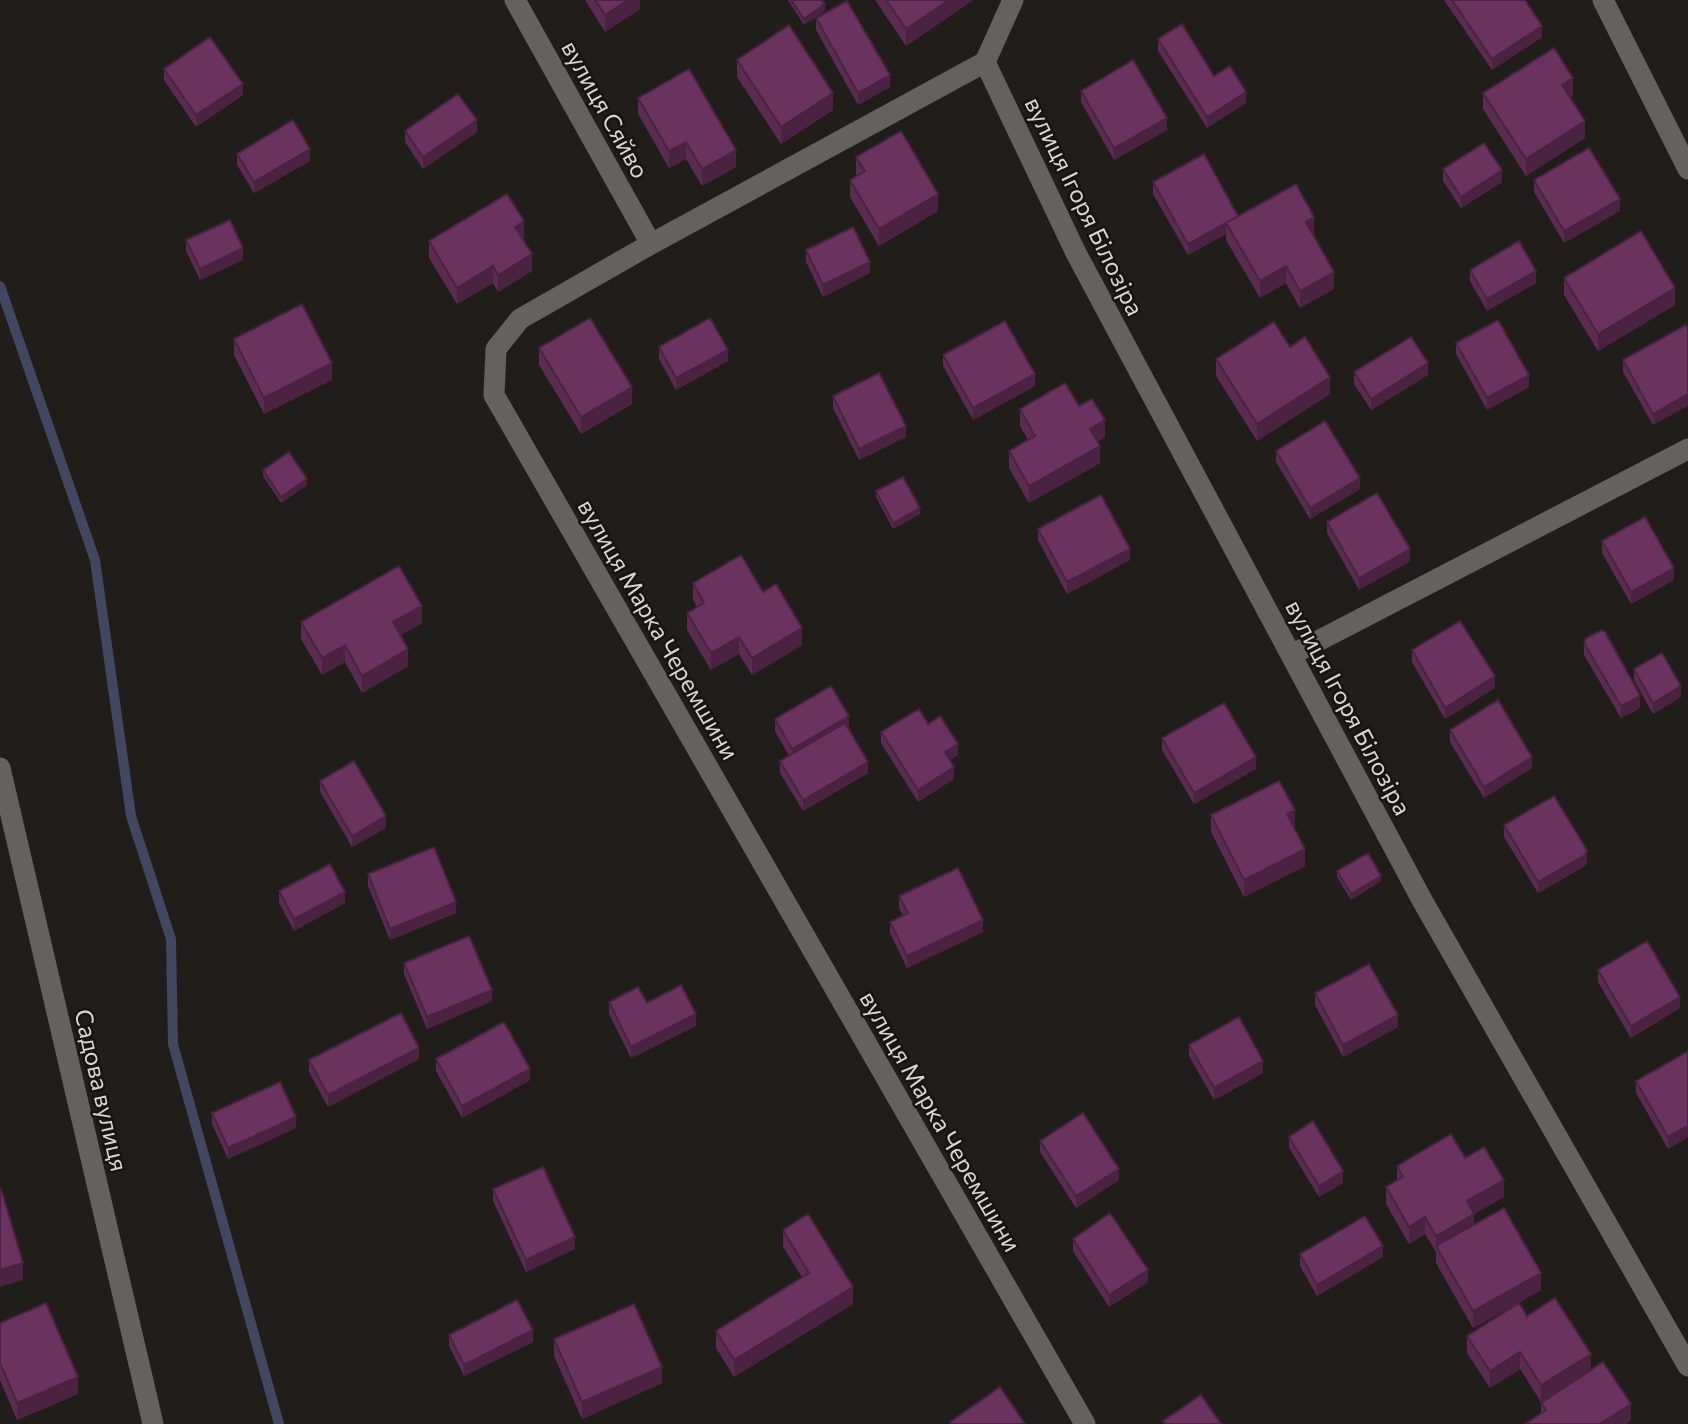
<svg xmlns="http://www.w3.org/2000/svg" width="1688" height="1424" viewBox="0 0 1688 1424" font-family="Commissioner,sans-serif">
<rect width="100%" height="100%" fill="#211d1b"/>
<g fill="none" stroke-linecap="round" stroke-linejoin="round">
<!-- stream -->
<path stroke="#414761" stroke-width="10" d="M0 286 95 560 131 816 171 939 173 1044 279 1424"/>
<!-- street -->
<path stroke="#65615e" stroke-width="21" d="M515 0 651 244
M1603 0 1688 169
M985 62 651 244 520 319 496 349 494 395 1085 1424
M985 62 1076 253 1422 900 1688 1366
M985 62 1013 0
M1291 655 1688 449
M0 768 153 1424"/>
</g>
<!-- wall -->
<path fill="#5b2b52" d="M585 0H640V9L605 32Z
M788 0H822L825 10 804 25Z
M875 0H973L906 46Z
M1444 0H1525L1542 37 1492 70Z
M816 18 890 87 858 105 816 30Z
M1158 39 1214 76 1246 103 1207 128 1158 51Z
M737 60 833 110 781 144 737 77Z
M164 69 243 95 196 127 164 80Z
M1081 91 1167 130 1114 160 1081 102Z
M1483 93 1573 95 1569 97 1585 138 1526 176 1483 109Z
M638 98 736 167 702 186 686 159 669 168 638 114Z
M405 131 477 132 423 169 405 142Z
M237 154 310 161 254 193 237 165Z
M856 157 938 211 879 246 850 197V180L857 176 856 174Z
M1443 169 1502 182 1461 208 1443 181Z
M1534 180 1620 211 1564 243 1534 192Z
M1153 182 1238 216 1314 234 1313 235 1334 289 1300 308 1286 283 1260 298 1226 240V234L1188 255 1153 194Z
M524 238 522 239 532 271 498 292 493 283 457 304 429 258V241Z
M186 240 243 260 200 280 186 251Z
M806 250 870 273 823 297 806 262Z
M1470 270 1536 283 1487 311 1470 281Z
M1564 278 1675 305 1598 351 1564 295Z
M1686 325 1653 425 1623 372V360Z
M234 339 332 380 264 414 234 355Z
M1456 343 1529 387 1487 410 1456 354Z
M659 347 728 361 676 390 659 359Z
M1290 347 1330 394 1257 441 1216 376V359Z
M539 348 632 404 581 434 539 365Z
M943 355 1035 386 973 420 943 366Z
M1354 372 1428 375 1371 410 1354 384Z
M833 396 906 437 859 460 833 408Z
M1079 406 1105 437 1097 442 1100 463 1029 503 1009 468V451L1028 440 1020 426V409Z
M1276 451 1360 489 1310 519 1276 462Z
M263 470 307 485 281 503 263 476Z
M876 491 920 514 893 529 876 497Z
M1327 522 1410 561 1359 590 1327 533Z
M1038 529 1130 560 1067 594 1038 540Z
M1602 541 1674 580 1631 604 1602 553Z
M693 583 763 592 802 645 752 675 739 654 711 670 687 630V613L697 607 693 600Z
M301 622 422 623 400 635 408 666 362 693 345 662 322 675 301 639Z
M1584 643 1640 707 1637 710 1621 718 1584 655Z
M1412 650 1495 688 1445 719 1412 662Z
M1634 669 1681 697 1653 714 1634 680Z
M775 719 849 728 868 773 803 811 780 773V761L789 756 775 731Z
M928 724 958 755 950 760 954 779 918 802 881 743V732Z
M1450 730 1532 768 1484 798 1450 742Z
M1162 738 1256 769 1194 804 1162 750Z
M320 781 386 828 352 847 320 792Z
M1211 815 1295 827 1294 828 1305 866 1244 897 1211 832Z
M1504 825 1587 861 1585 866 1538 893 1504 837Z
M1337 871 1381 881 1351 900 1337 877Z
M368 874 456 913 390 940 368 886Z
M279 891 345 903 294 931 279 903Z
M899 896 983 932 907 968 890 933V922L903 916 899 908Z
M404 963 492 1001 427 1029 404 974Z
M1598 970 1680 1008 1631 1038 1598 982Z
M1315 993 1398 1027 1343 1057 1315 1005Z
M609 1002 647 1003 696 1026 631 1058 609 1014Z
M1189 1045 1263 1073 1214 1100 1189 1056Z
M1688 1054V1137L1668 1149 1636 1093V1081Z
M419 1059 328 1107 309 1072V1060Z
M436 1059 530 1080 462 1118 436 1071Z
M212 1113 296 1128 228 1159 212 1124Z
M1289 1137 1343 1183 1319 1197 1289 1148Z
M1040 1141 1119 1180 1076 1208 1040 1152Z
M1465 1158 1504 1197 1474 1214V1224L1541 1290 1473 1328 1436 1263V1252L1425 1234 1409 1244 1386 1204V1187L1397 1181V1166Z
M493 1189 575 1249 526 1272 493 1201Z
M783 1230 853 1304 734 1377 716 1348V1331L802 1277 783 1247Z
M1073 1239 1148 1282 1109 1307 1073 1251Z
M1300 1254 1383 1257 1317 1296 1300 1266Z
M1527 1316 1591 1370 1631 1421 1541 1414V1402L1520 1369 1490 1388 1467 1353V1336Z
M0 1323 78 1394 17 1420 0 1380Z
M449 1335 533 1342 464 1376 449 1346Z
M554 1339 662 1383 582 1419 554 1356Z"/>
<!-- shaded-wall -->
<path fill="#4a2342" d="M628 0H640V9L605 32V15Z
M949 0H973L906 46V29Z
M825 4V10L804 25V19Z
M1542 26V37L1492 70V59Z
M890 75V87L858 105V93Z
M1573 78V95L1562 102V85Z
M243 84V95L196 127V115Z
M1246 92V103L1207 128V117Z
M833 93V110L781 144V127Z
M1167 118V130L1114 160V148Z
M477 120V132L423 169V157Z
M1585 121V138L1526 176V159Z
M686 142V159L669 168V151Z
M310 149V161L254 193V182Z
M736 150V167L702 186V169Z
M1502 170V182L1461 208V197Z
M938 194V211L879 246V229Z
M1620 199V211L1564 243V231Z
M1238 216 1226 223V234L1188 255V244Z
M1314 217V234L1306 239V222Z
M524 221V238L515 244V227Z
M243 248V260L200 280V269Z
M532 254V271L498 292V275Z
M870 262V273L823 297V285Z
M493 266V283L457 304V288Z
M1286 266V283L1260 298V281Z
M1536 271V283L1487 311V299Z
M1334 272V289L1300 308V291Z
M1675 288V305L1598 351V334Z
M728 350V361L676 390V378Z
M332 363V380L264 414V398Z
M1428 363V375L1371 410V399Z
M1035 374V386L973 420V408Z
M1529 375V387L1487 410V398Z
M1330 377V394L1257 441V424Z
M632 387V404L581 434V417Z
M1688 394V406L1653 425V414Z
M1105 420V437L1090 446V429Z
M906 426V437L859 460V449Z
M1100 446V463L1029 503V486Z
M1360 478V489L1310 519V508Z
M307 479V485L281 503V497Z
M920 508V514L893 529V523Z
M1130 549V560L1067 594V582Z
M1410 549V561L1359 590V578Z
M1674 568V580L1631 604V592Z
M422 606V623L393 639V622Z
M802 628V645L752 675V658Z
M739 637V654L711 670V653Z
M345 645V662L322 675V658Z
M408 649V666L362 693V676Z
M1495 676V688L1445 719V708Z
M1681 686V697L1653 714V703Z
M1640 695V707L1637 710 1621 718V706Z
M849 716V728L792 761V749Z
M958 744V755L945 763V752Z
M1256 757V769L1194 804V793Z
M1532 757V768L1484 798V787Z
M868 762V773L803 811V800Z
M954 767V779L918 802V790Z
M1295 810V827L1287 831V814Z
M386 816V828L352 847V836Z
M1305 849V866L1244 897V880Z
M1587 850V861L1585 866 1538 893V882Z
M1381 876V881L1351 900V894Z
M345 892V903L294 931V919Z
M456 902V913L390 940V929Z
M983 920V932L907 968V956Z
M492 990V1001L427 1029V1017Z
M1680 997V1008L1631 1038V1026Z
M696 1014V1026L631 1058V1047Z
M1398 1015V1027L1343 1057V1045Z
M419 1048V1059L328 1107V1095Z
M1263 1061V1073L1214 1100V1088Z
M530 1069V1080L462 1118V1106Z
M296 1117V1128L228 1159V1148Z
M1688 1126V1137L1668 1149V1137Z
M1119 1169V1180L1076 1208V1196Z
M1343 1171V1183L1319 1197V1186Z
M1504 1180V1197L1474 1214V1230L1436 1246V1236L1467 1201Z
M1425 1217V1234L1409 1244V1227Z
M575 1237V1249L526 1272V1260Z
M1383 1246V1257L1317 1296V1285Z
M23 1263V1280L0 1287V1270Z
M1148 1270V1282L1109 1307V1295Z
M1541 1273V1290L1473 1328V1311Z
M853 1287V1304L734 1377V1360Z
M533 1330V1342L464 1376V1365Z
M1520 1352V1369L1490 1388V1371Z
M1591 1354V1371L1541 1402V1385Z
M662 1367V1383L582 1419V1402Z
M78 1377V1394L17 1420V1403Z
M1631 1404V1421L1626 1424H1600Z"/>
<!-- building -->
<path fill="#6a325f" stroke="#4a2342" stroke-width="2" d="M595 0H628L605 15Z
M791 0H822L825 4 804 19Z
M886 0H949L906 29Z
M1452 0H1525L1542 26 1492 59Z
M847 1 890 75 858 93 816 18Z
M1182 24 1214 76 1230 66 1246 92 1207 117 1158 39Z
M789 25 833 93 781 127 737 60Z
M210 37 243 84 196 115 164 69Z
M1554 48 1573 78 1562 85 1585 121 1526 159 1483 93Z
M1133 60 1167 118 1114 148 1081 91Z
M689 69 736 150 702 169 686 142 669 151 638 98Z
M458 94 477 120 423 157 405 131Z
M293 120 310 149 254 182 237 154Z
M901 131 938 194 879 229 850 180 865 171 856 157Z
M1484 143 1502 170 1461 197 1443 169Z
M1589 148 1620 199 1564 231 1534 180Z
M1204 154 1238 216 1188 244 1153 182Z
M1296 184 1314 217 1306 222 1334 272 1300 291 1286 266 1260 281 1226 223Z
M507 194 524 221 515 227 532 254 498 275 493 266 457 288 429 241Z
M230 220 243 248 200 269 186 240Z
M853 227 870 262 823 285 806 250Z
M1641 231 1675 288 1598 334 1564 278Z
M1519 241 1536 271 1487 299 1470 270Z
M302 304 332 363 264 398 234 339Z
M590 318 632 387 581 417 539 348Z
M710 318 728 350 676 378 659 347Z
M1498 320 1529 375 1487 398 1456 343Z
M1005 321 1035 374 973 408 943 355Z
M1274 322 1290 347 1305 337 1330 377 1257 424 1216 359Z
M1686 325 1688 329V394L1653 414 1623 360Z
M1411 337 1428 363 1371 399 1354 372Z
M879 373 906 426 859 449 833 396Z
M1065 383 1079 406 1092 399 1105 420 1090 429 1100 446 1029 486 1009 451 1035 436 1020 409Z
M1325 421 1360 478 1310 508 1276 451Z
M289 452 307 479 281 497 263 470Z
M903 477 920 508 893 523 876 491Z
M1377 493 1410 549 1359 578 1327 522Z
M1101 495 1130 549 1067 582 1038 529Z
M1645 517 1674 568 1631 592 1602 541Z
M741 555 763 592 776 584 802 628 752 658 739 637 711 653 687 613 704 603 693 583Z
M399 566 422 606 393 622 408 649 362 676 345 645 322 658 301 622Z
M1460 621 1495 676 1445 708 1412 650Z
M1602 630 1605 632 1640 695 1637 698 1621 706 1584 643 1586 638Z
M1662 653 1681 686 1653 703 1634 669Z
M831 686 849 716 792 749 775 719Z
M1498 700 1532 757 1484 787 1450 730Z
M1224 703 1256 757 1194 793 1162 738Z
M919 709 928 724 940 716 958 744 945 752 954 767 918 790 881 732Z
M845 723 868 762 803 800 780 761Z
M354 761 386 816 352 836 320 781Z
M1279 781 1295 810 1287 814 1305 849 1244 880 1211 815Z
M1554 796 1587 850 1585 855 1538 882 1504 825Z
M434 847 456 902 390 929 368 874Z
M1368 853 1381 876 1351 894 1337 871Z
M330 864 345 892 294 919 279 891Z
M958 868 983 920 907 956 890 922 908 913 899 896Z
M469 936 492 990 427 1017 404 963Z
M1647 941 1680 997 1631 1026 1598 970Z
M1369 964 1398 1015 1343 1045 1315 993Z
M681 985 696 1014 631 1047 609 1002 638 987 647 1003Z
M401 1013 419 1048 328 1095 309 1060Z
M1239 1017 1263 1061 1214 1088 1189 1045Z
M504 1022 530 1069 462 1106 436 1059Z
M1687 1052 1688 1054V1126L1668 1137 1636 1081Z
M280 1082 296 1117 228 1148 212 1113Z
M1083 1113 1119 1169 1076 1196 1040 1141Z
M1313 1121 1343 1171 1319 1186 1289 1137Z
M1451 1134 1465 1158 1484 1147 1504 1180 1467 1201 1474 1214 1436 1236 1425 1217 1409 1227 1386 1187 1403 1177 1397 1166Z
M543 1167 575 1237 526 1260 493 1189Z
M1 1189 23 1263 0 1270V1190Z
M1504 1208 1541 1273 1473 1311 1436 1246Z
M1110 1213 1148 1270 1109 1295 1073 1239Z
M808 1214 853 1287 734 1360 716 1331 809 1273 783 1230Z
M1365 1216 1383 1246 1317 1285 1300 1254Z
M1555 1298 1591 1354 1541 1385 1520 1352 1490 1371 1467 1336 1519 1303 1527 1316Z
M517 1300 533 1330 464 1365 449 1335Z
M46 1303 78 1377 17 1403 0 1363V1323Z
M634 1304 662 1367 582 1402 554 1339Z
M1603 1362 1631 1404 1600 1424H1525L1546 1410 1541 1403Z
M1000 1387 1025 1424H951L950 1422Z
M1201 1395 1221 1424H1165L1163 1421Z"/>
<g text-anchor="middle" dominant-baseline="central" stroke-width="5" stroke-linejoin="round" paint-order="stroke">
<!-- street labels -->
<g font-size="24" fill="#d8d6d4" stroke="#181412">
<text transform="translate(606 109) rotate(61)">вулиця Сяйво</text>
<text transform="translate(1085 206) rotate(64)">вулиця Ігоря Білозіра</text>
<text transform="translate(659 629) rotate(60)">вулиця Марка Черемшини</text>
<text transform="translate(1349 707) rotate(62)">вулиця Ігоря Білозіра</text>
<text transform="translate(102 1090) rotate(77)">Садова вулиця</text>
<text transform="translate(941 1121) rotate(60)">вулиця Марка Черемшини</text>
</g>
</g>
</svg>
